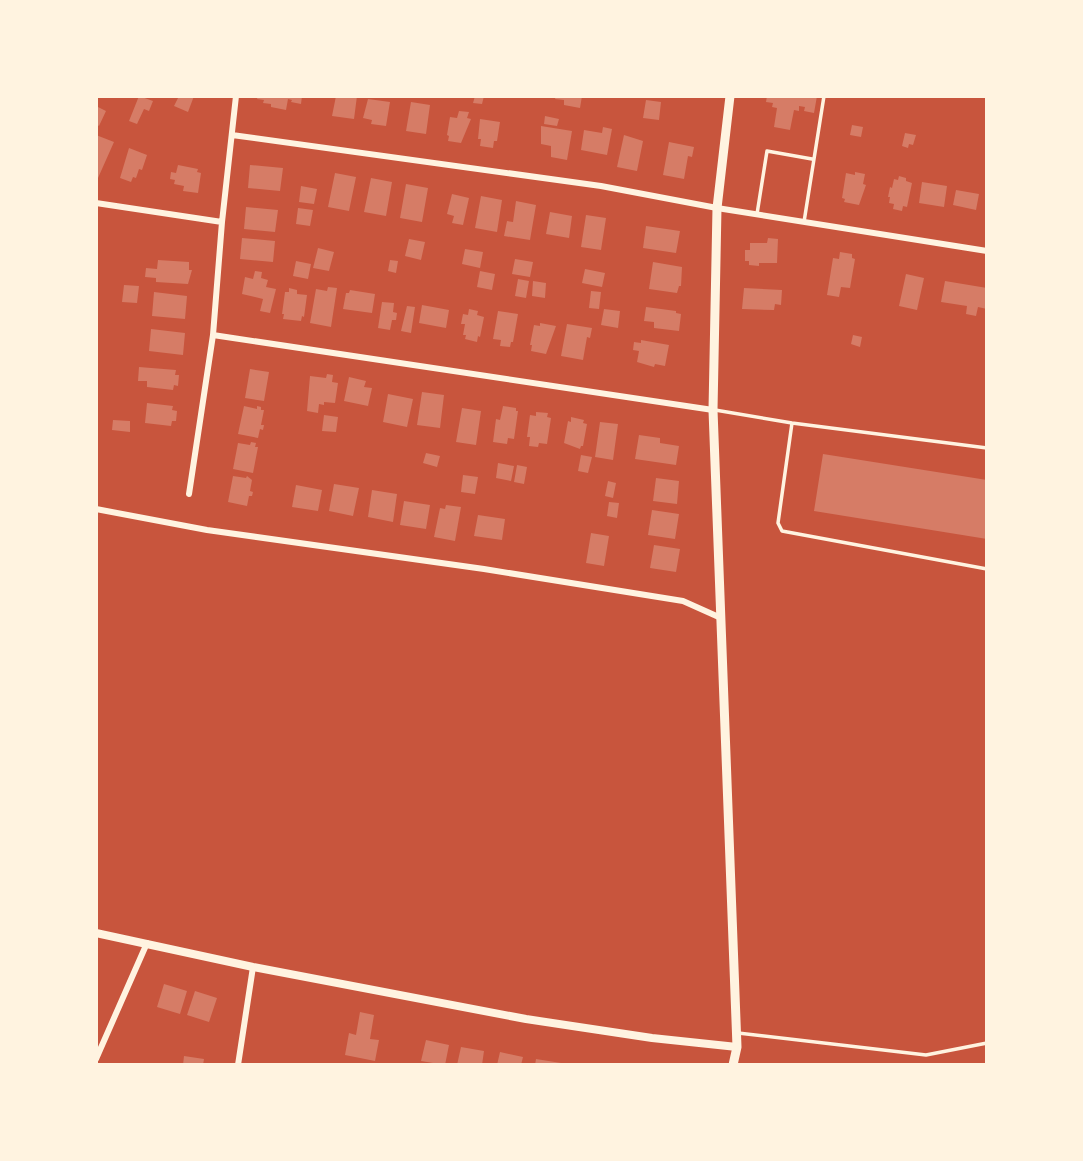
<svg xmlns="http://www.w3.org/2000/svg" width="1083" height="1161" viewBox="0 0 1083 1161" font-family="Helvetica,sans-serif">
<rect width="100%" height="100%" fill="#c8553d"/>
<!-- building -->
<path fill="#d67c66" d="M139 96 153 101 149 111 144 109 137 124 129 121Z
M179 96H194L188 112 174 106Z
M258 96H302L301 104 291 102 292 100 288 99 286 110 271 107V104L263 103 264 100 257 99Z
M336 96H357L354 119 332 116Z
M475 96H484L482 104 473 103Z
M556 96H582L580 108 564 105V100L555 99Z
M767 96H817L814 113 804 111 805 107 799 106V111L794 110 790 130 774 127 777 108 772 107 773 103 766 102Z
M368 99 390 102 386 126 371 124 372 120 363 118Z
M646 100 661 102 659 120 643 118Z
M411 102 430 105 426 134 406 131Z
M96 106 106 111 99 126 96 124Z
M459 111 469 112 467 118 471 119 461 143 448 141 449 136 447 135 450 117 457 118Z
M545 116 559 119 557 126 544 124Z
M480 119 500 122 497 141H494L493 148 480 146 481 139H478Z
M852 125 863 127 861 137 850 135Z
M541 126 572 131 567 160 551 157V146L541 144Z
M603 127 612 129 607 155 581 150 584 130 602 133Z
M905 133 916 135 913 145 909 144 908 148 902 146Z
M96 135 114 142 98 178 96 177Z
M624 135 643 141 637 171 617 167Z
M669 142 694 147 692 157 688 156 684 179 663 175Z
M129 148 147 155 142 170 139 169 136 178 133 177 131 182 120 178Z
M178 165 198 169 197 172 201 173 198 193 183 191 184 186 174 184 175 180 170 179 171 172 176 173Z
M250 165 283 168 280 191 248 188Z
M855 172 865 174 863 184 866 185 859 205 844 202 845 199 842 198 846 173 855 175Z
M335 173 356 177 349 211 328 207Z
M899 176 906 178V181L912 183 907 207 903 206 902 211 893 209 894 204 889 203 890 197H888L890 187 892 188 894 179 898 180Z
M371 178 392 182 386 216 364 212Z
M922 182 947 186 944 207 919 203Z
M406 184 428 188 422 222 400 218Z
M301 186 317 189 314 204 299 202Z
M956 190 979 194 976 210 953 205Z
M452 194 469 198 463 225 452 223 454 216 447 214Z
M481 196 502 200 497 232 475 228Z
M516 201 536 205 530 240 504 236 507 221 513 222Z
M246 207 278 210 275 232 244 229Z
M298 208 313 210 310 226 296 224Z
M550 212 572 216 569 238 546 234Z
M586 215 606 218 601 250 581 247Z
M646 226 680 231 676 253 643 248Z
M242 238 275 241 273 262 240 259Z
M768 238 778 239 777 263H759V266L749 265V261H745V250H750V243H767Z
M409 239 425 242 421 260 405 256Z
M318 248 334 252 329 271 313 268Z
M465 249 483 252 480 268 462 264Z
M840 252 852 254V258L855 259 850 288 841 287 839 297 827 295 833 258 839 259Z
M515 259 533 262 530 277 512 274Z
M158 260 189 262V270H192L188 284 156 282V278L145 277 146 268 157 269Z
M390 260 398 261 396 273 388 271Z
M296 261 311 264 308 279 293 276Z
M653 262 682 267 681 286H679L677 293 649 289Z
M585 269 605 273 602 287 582 283Z
M255 271 262 272 261 278 268 280 266 287 276 289 270 313 260 311 263 299 242 294 245 277 253 279Z
M480 271 495 274 492 290 477 287Z
M906 274 924 278 917 310 899 306Z
M518 279 529 281 526 298 515 296Z
M533 281 546 283 545 298 532 296Z
M945 281 987 288V309L978 307 976 316 966 314 967 306 941 302Z
M124 285 139 286 137 303 122 302Z
M328 287 337 288 331 327 310 323 316 289 327 291Z
M289 288 297 290V294L307 295 304 317 302 316 301 321 283 319 284 314H282L285 292H289Z
M744 288 782 290 781 305 775 304 774 310 742 309Z
M350 290 375 294 372 313 343 309 346 293H349Z
M591 291 601 292 599 309 589 308Z
M154 292 187 296 185 319 152 316Z
M382 302 394 303 393 312 397 313 396 320H392L390 330 378 328Z
M422 305 449 310 446 328 419 323Z
M407 306 415 307 411 333 401 331Z
M646 307 676 311V313L681 314 679 331 654 328V322L644 321Z
M469 309 478 311 477 315 484 317 480 337 478 336 477 342 465 339 466 335H463L465 324H461L463 314 468 315Z
M604 309 620 311 618 328 601 325Z
M498 311 518 314 513 342H511L510 347 500 346 501 340 493 339Z
M540 323 556 326 546 354 531 351 532 345H530L534 325 540 326Z
M567 324 592 328 590 338 587 337 583 360 561 356Z
M151 329 185 333 183 355 149 351Z
M853 335 862 337 860 347 851 344Z
M641 340 669 345 665 366 655 364 654 367 637 362 639 351 633 350 634 342 641 343Z
M139 367 176 370 175 375H179L178 386 174 385 173 390 147 387V381H138Z
M250 369 269 372 264 401 245 398Z
M327 374 333 375 332 382 338 383 335 403 324 402V405L319 404 318 413 307 411 310 376 326 378Z
M349 377 366 381 364 387 372 388 368 406 344 401Z
M422 392 444 395 440 428 417 425Z
M388 394 413 399 407 427 383 422Z
M147 403 173 406 172 410 177 411 176 421H172L171 426 145 423Z
M244 406 257 409V406L261 407V410H264L261 425H264L263 430 260 429 258 438 238 434Z
M503 406 516 408V411H518L514 439 508 438 507 444 493 442 496 419 500 420Z
M462 408 481 411 476 445 456 442Z
M536 412 548 413 547 417 551 418 547 444 539 443 538 447 529 446 530 437H527L530 415 536 416Z
M324 415 338 417 336 432 322 431Z
M571 417 584 420 583 423 587 424 583 446H581L580 449 564 443 568 421 571 422Z
M113 420 130 421V432L112 430Z
M600 422 618 424 613 460 595 457Z
M639 435 660 438V443L679 446 676 465 635 459Z
M251 442 256 443 255 447H258L253 473 233 469 238 443 250 445Z
M426 453 440 456 437 467 423 463Z
M823 454 987 480V539L814 511Z
M581 455 592 457 588 473 578 471Z
M498 463 514 466 511 481 496 478Z
M517 465 527 467 524 484 514 482Z
M463 475 478 477 475 494 461 492Z
M233 476 246 478 247 476 252 480 250 491 253 492 252 496H249L247 506 228 502Z
M656 478 679 481 677 504 653 501Z
M608 481 616 483 613 498 605 496Z
M334 484 359 488 353 516 329 511Z
M296 485 322 490 318 511 292 507Z
M372 490 397 494 393 522 368 517Z
M404 501 430 505 426 529 400 525Z
M609 502 619 503 617 518 607 516Z
M446 505 461 507 455 541 434 537 440 508 445 509Z
M652 510 679 514 675 539 648 535Z
M478 515 505 519 502 540 474 536Z
M591 533 609 536 604 566 586 563Z
M654 545 680 549 676 572 650 568Z
M164 984 187 991 180 1014 157 1007Z
M195 991 217 998 209 1022 187 1015Z
M360 1012 374 1015 370 1039 379 1040 375 1061 345 1055 349 1033 356 1035Z
M426 1040 449 1045 445 1065 421 1061Z
M461 1047 484 1051 482 1065H457Z
M500 1052 523 1057 521 1065H497Z
M184 1056 204 1059 203 1065H183Z
M536 1059 561 1063V1065H535Z"/>
<g fill="none" stroke-linecap="round" stroke-linejoin="round">
<!-- service -->
<path stroke="#fff3e0" stroke-width="3.5" d="M757 214 767 151 812 159
M804 222 824 96
M715 410 792 423 987 448
M792 423 778 523 782 531 987 569
M738 1033 926 1055 987 1043"/>
<!-- minor -->
<path stroke="#fff3e0" stroke-width="6" d="M232 135 601 186 717 208 987 251
M96 203 222 222
M213 335 713 410
M189 494 213 335 222 222 236 96
M96 509 207 530 484 569 683 601 721 618
M96 1059 147 943
M238 1065 253 967"/>
<!-- tertiary -->
<path stroke="#fff3e0" stroke-width="8" d="M96 933 253 967 526 1019 652 1038 737 1047"/>
<!-- secondary -->
<path stroke="#fff3e0" stroke-width="9" d="M730 96 717 208 713 410 737 1047 733 1065"/>
</g>
<!-- border -->
<rect width="1083" height="1161" fill="none" stroke="#fff3e0" stroke-width="196"/>
</svg>
